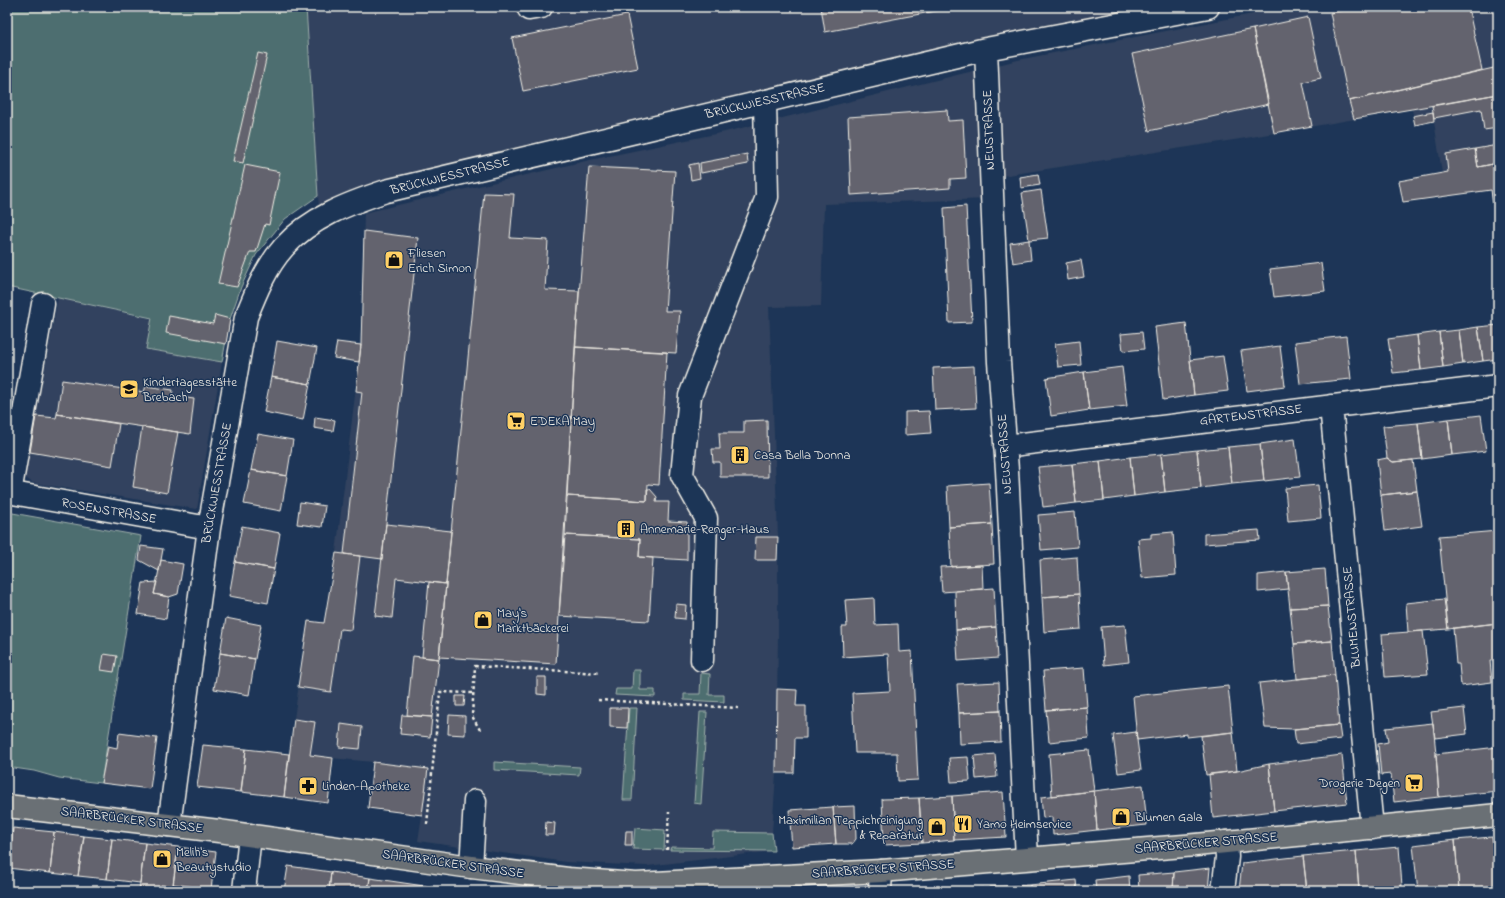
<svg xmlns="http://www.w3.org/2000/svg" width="1505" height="898" viewBox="0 0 1505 898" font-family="'Indie Flower',sans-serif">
<rect width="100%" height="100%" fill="#1d3557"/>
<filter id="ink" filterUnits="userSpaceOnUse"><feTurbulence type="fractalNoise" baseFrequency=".025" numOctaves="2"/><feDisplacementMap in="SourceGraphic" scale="8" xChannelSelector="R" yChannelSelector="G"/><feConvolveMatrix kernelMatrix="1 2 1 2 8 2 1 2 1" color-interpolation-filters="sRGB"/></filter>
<g filter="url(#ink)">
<!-- built -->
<path fill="#32435e" d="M306 7H1208L1077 32 320 218 318 196Z
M1289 7H1498V227L1496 214 1494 213 1491 190 1403 202 1399 181 1442 173 1434 121 1415 125 1412 109 1240 139 995 177 991 199 824 204 821 306 769 307 778 537V635L776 773 772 833 774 851 647 866 566 862 418 841 422 815 373 762 289 754 308 621 324 623 336 553 361 345 364 213 590 160 725 132 1018 60Z
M58 298 152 319 146 349 222 362 197 509 33 483 26 478 25 474Z"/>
<!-- green -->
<path fill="#4d6e6f" stroke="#a0b0ac" d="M7 7H306L318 196 285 219 256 255 241 287 230 319 222 362 146 349 152 318 7 287Z
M7 512 141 536 101 783 59 778 34 771 7 767Z
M633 670H640V690H655V697L615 695 616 689H632Z
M701 673 710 674 709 695H724V702L684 700V694H700Z
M629 708H637L632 800H623Z
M700 712H707L701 804 694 803Z
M494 762 580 767 579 775 494 770Z
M635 828 665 830 664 850 633 849Z
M713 832 772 833 774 851 670 850 671 847 712 848Z"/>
<!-- building -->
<path fill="#64636e" stroke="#f4f1e8" d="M821 7H957L825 32Z
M1359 7H1468L1482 70 1349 101 1330 13Z
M627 15 638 68 523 91 512 38Z
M1308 17 1321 78 1303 82 1312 126 1274 133 1253 29Z
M1253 29 1269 104 1149 131 1132 54Z
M258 53 267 55 243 163 233 161Z
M1498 67V94L1354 119 1349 101Z
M1498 94V128L1484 130 1481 109 1434 118 1432 106Z
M947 110 948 121 963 120 966 178 950 179V188L851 195 848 117Z
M1433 112 1434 121 1415 125 1413 116Z
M1498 145V163L1478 167 1475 149Z
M1475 149 1478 167 1498 163V227L1496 214 1494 213 1491 190 1403 202 1399 181 1448 172 1446 154Z
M747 154 748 164 701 173 700 163Z
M698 163 700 178 691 180 689 165Z
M245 165 280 172 269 225 265 224 256 252H250L237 287 218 284Z
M589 167 675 171 665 311H680L676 353 575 347Z
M1038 174 1040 185 1021 188 1020 177Z
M1041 190 1048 238 1029 240 1022 193Z
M484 193 514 194 510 238 548 240 545 290 579 291 556 664 439 657Z
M966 206 972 322 949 323 944 208Z
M364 231 418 238 382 559 344 554 362 392 356 391 361 345Z
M1029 240 1031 260 1013 263 1010 243Z
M1081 260 1084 277 1068 280 1066 263Z
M1321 263 1325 291 1274 297 1270 269Z
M215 315 230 319 226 344 166 333 169 316 213 324Z
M1186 323 1194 395 1163 400 1155 327Z
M1498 325V359L1483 361 1478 327Z
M1478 327 1483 361 1463 364 1459 330Z
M1459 330 1463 364 1443 367 1439 332Z
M1142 332 1144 349 1123 351 1121 334Z
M1439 332 1443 367 1421 370 1417 335Z
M1417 335 1421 370 1393 373 1388 339Z
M1346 336 1351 379 1300 384 1295 342Z
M277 341 317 348 310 384 271 377Z
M1079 341 1081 365 1058 367 1055 344Z
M337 342 361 345 359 362 334 358Z
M1280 346 1285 386 1247 391 1241 351Z
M575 347 667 352 659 485 648 484 647 501 567 496Z
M1223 356 1228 391 1194 395 1190 360Z
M974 366 976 408 935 410 933 368Z
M1122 367 1127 406 1089 410 1084 372Z
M1084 372 1089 410 1051 416 1046 378Z
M271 377 310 384 303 420 264 412Z
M62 380 144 392 146 386 173 390 172 396 194 399 190 434 57 414Z
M929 411 931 433 905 435V412Z
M57 414 119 424 112 466 30 452 36 416 56 418Z
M1481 415 1486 451 1452 455 1448 419Z
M315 417 335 420 333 431 314 428Z
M1448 419 1452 455 1422 459 1418 423Z
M767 420 768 477H720V462H713L712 449H720L719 433H744V421Z
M1418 423 1422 459 1393 462 1387 458 1383 426Z
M7 426 11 427 9 442 7 441Z
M142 427 178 432 167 493 133 487Z
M258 434 293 440 287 476 251 470Z
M1295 439 1300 477 1264 481 1260 444Z
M1260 444 1264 481 1232 484 1228 447Z
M1228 447 1232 484 1201 488 1197 450Z
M1197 450 1201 488 1165 492 1161 454Z
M1161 454 1165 492 1134 496 1130 457Z
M1130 457 1134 496 1104 500 1100 461Z
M1387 458 1393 462 1413 460 1417 491 1381 495 1377 460Z
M1100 461 1104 500 1076 503 1072 464Z
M1072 464 1076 503 1043 507 1038 467Z
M251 470 287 476 281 511 244 504Z
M989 483 992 524 949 527 947 486Z
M1318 485 1321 518 1288 521 1285 488Z
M647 489H650L657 497 656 502H669L668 521 687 522V560L639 557 640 539 565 535 567 496 647 501Z
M1417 491 1422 526 1385 531 1381 495Z
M300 502 325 506 322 527 297 524Z
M1075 512 1078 547 1041 550 1038 515Z
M386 524 451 531 446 584 396 578 392 618 375 616Z
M992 524 994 564 951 567 949 527Z
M242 526 280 533 274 569 235 562Z
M1259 530 1260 540 1204 544V534Z
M1498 531V623L1448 629 1439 536Z
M1173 532 1176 575 1142 578 1138 539 1151 538V534Z
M565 535 640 539 639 557 653 558 649 621 559 616Z
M756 537H778L777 560H755Z
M141 546 163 549 159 571 139 560Z
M336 553 360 556 351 630 340 629 331 692 298 687 308 621 324 623Z
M1077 557 1079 594 1042 597 1040 560Z
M161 560 183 564 178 594 169 597 154 594Z
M235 562 274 569 268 603 229 596Z
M982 565 983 589 942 592 940 567Z
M1325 569 1328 606 1290 608 1286 572Z
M1286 572 1288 589 1258 592V575Z
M157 582 154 594 169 597 166 619 138 614 143 583Z
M429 582 446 584 439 659 422 657Z
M994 588 996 627 956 630 955 591Z
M1079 594 1081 629 1044 632 1042 597Z
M874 598 875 625 898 624 899 652 912 651 918 780 898 781 897 753H855L852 693 890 691 888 654 843 657 842 627H847L845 600Z
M1444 599 1448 629 1408 632 1406 603Z
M676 604 686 605 685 619 675 618Z
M1328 606 1332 641 1294 644 1290 608Z
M226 618 261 625 255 659 220 653Z
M1498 623V660L1490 661 1492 682 1461 686 1459 664H1456L1453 628Z
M1125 625 1129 662 1104 665 1101 627Z
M996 627 998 658 958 661 956 630Z
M1423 631 1428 674 1385 677 1382 634Z
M1332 641 1335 675 1297 679 1294 644Z
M220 653 255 659 249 695 214 689Z
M104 654 117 656 114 672 101 670Z
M413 656 439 659 432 717 407 715Z
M1084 668 1087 707 1046 710 1043 671Z
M1335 675 1339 725 1294 729 1265 728 1259 683Z
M537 677H546V695L537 694Z
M999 682 1000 711 959 713 957 684Z
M1228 686 1233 732 1187 737V734L1137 740 1133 696Z
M777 689 797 690 796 706H806V738H795L794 773H776Z
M456 696H465L464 706H456Z
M1087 707 1089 738 1049 742 1046 710Z
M610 708H628L627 728 610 727Z
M1464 708 1467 734 1435 738 1431 712Z
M1000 711 1001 742 960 744 959 713Z
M402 715 432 717 430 737 400 734Z
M449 715 465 716V735L448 734Z
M294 719 315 722 310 755 333 758 328 803 284 797Z
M1433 723 1436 754 1439 797 1394 802 1391 774 1381 775 1378 744 1388 742 1386 728Z
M341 724 362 727 360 749 339 747Z
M1339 725 1341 739 1296 744 1294 729Z
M1136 732 1141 770 1118 773 1113 735Z
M1233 732 1237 771 1206 775 1201 736Z
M119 733 157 738 150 789 101 783 108 746 117 748Z
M203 745 246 749 241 792 197 787Z
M1498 747V791L1439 797 1436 754Z
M246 749 289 754 284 797 241 792Z
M1089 750 1094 791 1052 796 1049 754Z
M995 754 997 777 976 779 974 756Z
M1342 755 1347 803 1274 811 1269 764Z
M968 757 970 781 951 782 949 758Z
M373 762 428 769 422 815 368 808Z
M1269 764 1274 811 1213 818 1209 774 1237 771Z
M1143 785 1147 825 1097 830 1094 791Z
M1094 791 1097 830 1053 835 1052 817 1043 818 1041 797Z
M1003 792 1006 837 954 840 952 796Z
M952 796 954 840 922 843 919 798Z
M919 798 922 843 884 845 882 799Z
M855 806 856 839 852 844H836L833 807Z
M833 807 836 844 792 847 789 810Z
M546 822 555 823 554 835H545Z
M13 828 54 832 50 873 8 868Z
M626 831H632V845H625Z
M54 832 84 836 78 876 50 873Z
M84 836 112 839 107 879 78 876Z
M1492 837 1495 858H1498V885L1459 890 1455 840Z
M112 839 145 843 140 883 107 879Z
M1455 840 1459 890 1418 891 1413 845Z
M145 843 178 847 173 886 161 885 160 891H139Z
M178 847 216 852 211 889 173 884Z
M1399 847 1402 886 1359 890 1356 851Z
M1356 851 1359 890 1307 891 1303 856Z
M1303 856 1307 891H1239L1242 863Z
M288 866 331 872 329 891H284Z
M1210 868 1208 891H1173L1174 872Z
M331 872 370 878 368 891H329Z
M1174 872 1173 891H1139L1138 875Z
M1129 876 1130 891H1096L1095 880Z
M370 878 424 886 423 891H368Z
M1076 880 1077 891H1030V885Z
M1030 885V891H990V887Z
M424 886 432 887 455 891H423Z
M983 888V891H945V890Z"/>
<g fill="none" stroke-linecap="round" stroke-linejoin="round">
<defs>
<path id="minor" d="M528 7 529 9 541 7
M986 49 999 362 1007 470 1027 858
M1331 406 1372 828
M1005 446 1498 386
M7 492 209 528
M10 493 43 304
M702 660 706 518 682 475 690 396 767 197 765 101
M169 825 209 528 246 317C256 292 266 267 284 247 311 217 350 203 386 191L986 49 1208 7
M471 867 475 801
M244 891 250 835
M880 891 881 871
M1223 891 1227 857 1226 842"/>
<path id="major" d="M7 806 219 831 471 867 568 879 636 884 881 871 1196 845 1498 815"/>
</defs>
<!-- minor casing -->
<use href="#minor" stroke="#f4f1e8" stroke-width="25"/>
<!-- major casing -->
<use href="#major" stroke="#f4f1e8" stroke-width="25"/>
<!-- path -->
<path stroke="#f4f1e8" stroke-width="2.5" stroke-dasharray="3 3" stroke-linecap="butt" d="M598 700 738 708
M480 730 472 716 475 666 600 673
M427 824 440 692 472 693
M667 850 669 812"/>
<!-- minor -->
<use href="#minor" stroke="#1d3557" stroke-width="22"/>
<!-- major -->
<use href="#major" stroke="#6b7074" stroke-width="22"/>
</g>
</g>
<!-- icons -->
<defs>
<symbol id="shop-square" viewBox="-11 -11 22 22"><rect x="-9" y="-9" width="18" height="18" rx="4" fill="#ffd166" stroke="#1d3557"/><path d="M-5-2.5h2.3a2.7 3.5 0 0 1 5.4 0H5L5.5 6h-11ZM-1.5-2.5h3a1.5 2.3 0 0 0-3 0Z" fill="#111"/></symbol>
<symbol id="school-square" viewBox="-11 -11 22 22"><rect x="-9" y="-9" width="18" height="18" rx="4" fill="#ffd166" stroke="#1d3557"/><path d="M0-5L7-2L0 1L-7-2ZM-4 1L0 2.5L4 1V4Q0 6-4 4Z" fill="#111"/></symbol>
<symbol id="supermarket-square" viewBox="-11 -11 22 22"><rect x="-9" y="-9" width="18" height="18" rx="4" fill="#ffd166" stroke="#1d3557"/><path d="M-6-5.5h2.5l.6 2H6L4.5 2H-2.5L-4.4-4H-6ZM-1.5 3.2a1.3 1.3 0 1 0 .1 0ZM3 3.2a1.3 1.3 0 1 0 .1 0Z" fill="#111"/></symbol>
<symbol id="building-square" viewBox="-11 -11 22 22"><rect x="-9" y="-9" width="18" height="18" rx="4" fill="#ffd166" stroke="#1d3557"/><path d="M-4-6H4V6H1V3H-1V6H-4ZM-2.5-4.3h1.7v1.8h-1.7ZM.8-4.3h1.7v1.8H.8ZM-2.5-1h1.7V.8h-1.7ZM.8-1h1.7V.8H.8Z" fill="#111"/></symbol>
<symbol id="pharmacy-square" viewBox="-11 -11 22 22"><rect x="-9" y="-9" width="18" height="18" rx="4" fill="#ffd166" stroke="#1d3557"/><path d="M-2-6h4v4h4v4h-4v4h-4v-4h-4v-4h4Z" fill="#111"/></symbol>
<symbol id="restaurant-square" viewBox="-11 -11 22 22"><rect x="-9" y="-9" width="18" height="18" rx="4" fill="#ffd166" stroke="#1d3557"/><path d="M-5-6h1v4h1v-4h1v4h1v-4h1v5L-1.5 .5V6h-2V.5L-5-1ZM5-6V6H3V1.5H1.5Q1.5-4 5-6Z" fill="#111"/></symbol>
</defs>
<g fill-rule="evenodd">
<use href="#shop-square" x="383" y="249" width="22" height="22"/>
<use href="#school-square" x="118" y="378" width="22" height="22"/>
<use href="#supermarket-square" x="505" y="410" width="22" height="22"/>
<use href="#building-square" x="729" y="444" width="22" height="22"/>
<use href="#building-square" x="615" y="518" width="22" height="22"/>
<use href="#shop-square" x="472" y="609" width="22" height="22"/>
<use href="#supermarket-square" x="1403" y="772" width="22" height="22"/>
<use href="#pharmacy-square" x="297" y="775" width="22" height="22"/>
<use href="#shop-square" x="1110" y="806" width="22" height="22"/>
<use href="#restaurant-square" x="952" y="813" width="22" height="22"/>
<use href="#shop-square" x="926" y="816" width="22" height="22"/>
<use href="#shop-square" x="151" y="848" width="22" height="22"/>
</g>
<g text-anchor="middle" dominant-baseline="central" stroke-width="3" stroke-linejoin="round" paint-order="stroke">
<!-- street labels -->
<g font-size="13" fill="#f4f1e8" stroke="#1d3557">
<text transform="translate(765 101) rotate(-13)">BRÜCKWIESSTRASSE</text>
<text transform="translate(989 130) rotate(-92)">NEUSTRASSE</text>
<text transform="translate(450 176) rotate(-14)">BRÜCKWIESSTRASSE</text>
<text transform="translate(1251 415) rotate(-7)">GARTENSTRASSE</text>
<text transform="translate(1005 454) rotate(-94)">NEUSTRASSE</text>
<text transform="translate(217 483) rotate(-80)">BRÜCKWIESSTRASSE</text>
<text transform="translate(109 511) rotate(10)">ROSENSTRASSE</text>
<text transform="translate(1352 617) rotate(-95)">BLUMENSTRASSE</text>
<text transform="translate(132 820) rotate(7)">SAARBRÜCKER STRASSE</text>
<text transform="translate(1206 843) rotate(-5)">SAARBRÜCKER STRASSE</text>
<text transform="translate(453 864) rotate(8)">SAARBRÜCKER STRASSE</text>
<text transform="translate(883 869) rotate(-4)">SAARBRÜCKER STRASSE</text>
</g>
<!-- poi labels -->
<g font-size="13" fill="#f4f1e8" stroke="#1d3557" text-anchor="start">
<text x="408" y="253">Fliesen<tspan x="408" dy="15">Erich Simon</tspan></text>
<text x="143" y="382">Kindertagesstätte<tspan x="143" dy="15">Brebach</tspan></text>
<text x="530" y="421">EDEKA May</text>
<text x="754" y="455">Casa Bella Donna</text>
<text x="640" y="529">Annemarie-Renger-Haus</text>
<text x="497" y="613">May's<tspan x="497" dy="15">Marktbäckerei</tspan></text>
<text x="1400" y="783" text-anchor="end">Drogerie Degen</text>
<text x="322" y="786">Linden-Apotheke</text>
<text x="1135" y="817">Blumen Gala</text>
<text x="923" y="820" text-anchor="end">Maximilian Teppichreinigung<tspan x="923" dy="15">&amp; Reparatur</tspan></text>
<text x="977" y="824">Yamo Heimservice</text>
<text x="176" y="852">Melih's<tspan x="176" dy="15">Beautystudio</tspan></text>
</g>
</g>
<!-- margin -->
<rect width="1505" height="898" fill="none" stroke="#1d3557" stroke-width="24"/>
<rect x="12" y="12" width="1481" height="874" fill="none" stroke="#f4f1e8" stroke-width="1.5" filter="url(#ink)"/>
</svg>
